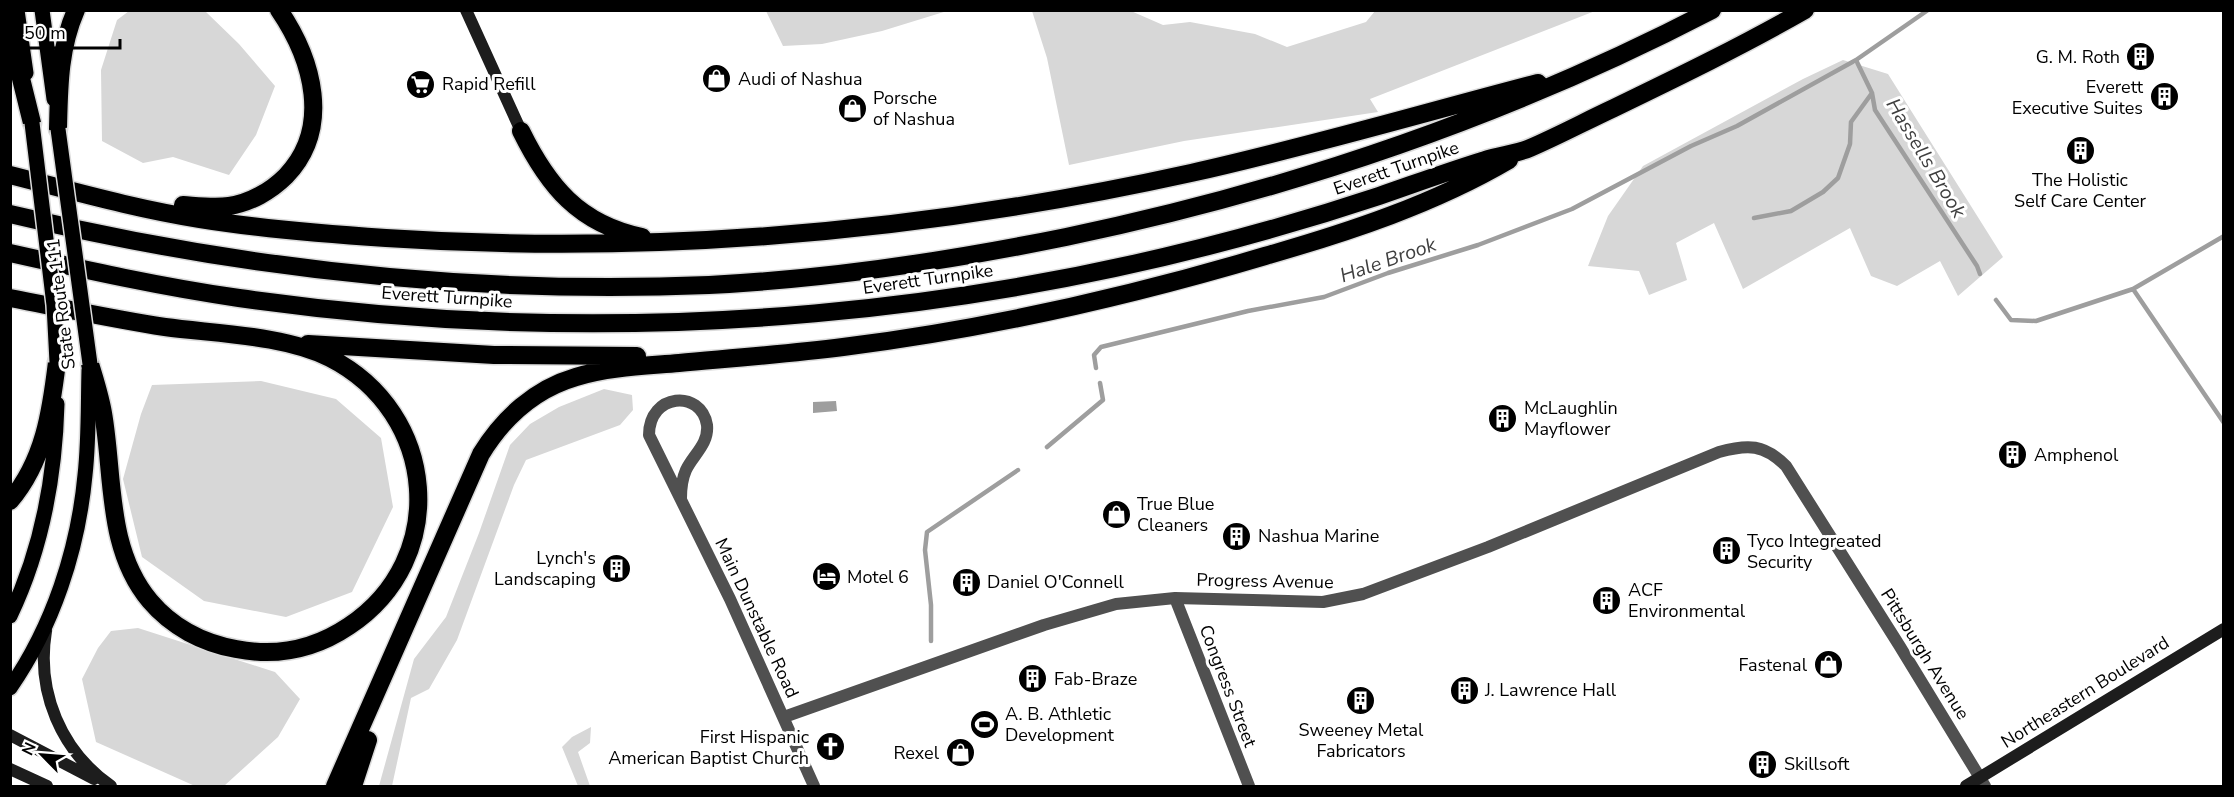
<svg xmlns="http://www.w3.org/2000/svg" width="2234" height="797" viewBox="0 0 2234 797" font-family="'Nunito Sans',sans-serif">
<rect width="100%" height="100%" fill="#fff"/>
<!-- green -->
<path fill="#d7d7d7" d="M129 11H205L239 44 275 86 256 135 229 175 173 157 143 163 102 141 101 70 117 20Z
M766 11H947L882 31 822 44 783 46Z
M1032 11H1131L1163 25 1190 22 1255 34 1287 47 1366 22 1375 11H1595L1370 99 1378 112 1184 141 1069 165 1047 58Z
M1843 60 1888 74 2003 257 1958 296 1940 261 1897 286 1871 276 1850 228 1743 289 1714 223 1676 243 1687 280 1649 295 1639 271 1588 266 1608 216 1643 166 1803 79Z
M261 381 336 399 381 438 393 507 352 592 286 617 204 601 142 557 123 479 141 414 152 385Z
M604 389 632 395 633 410 620 425 526 460 514 485 457 640 429 689 411 698 392 786H379L414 659 446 617 479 533 510 445 530 424 559 407Z
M138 628 275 672 300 699 278 737 224 786H195L96 742 82 679 98 648 111 631Z
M591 727 590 743 578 752 590 786H578L562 747 572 737Z"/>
<!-- water -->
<path fill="#9e9e9e" d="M836 401 837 411 813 413V402Z"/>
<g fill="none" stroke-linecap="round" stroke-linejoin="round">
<!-- stream -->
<path stroke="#9e9e9e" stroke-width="4.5" d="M1856 60 1928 10
M1754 218 1791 211 1823 192 1838 178 1850 144 1851 122 1872 93
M2133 289 2224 423
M1996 300 2011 320 2036 321 2133 289 2224 236
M1096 368 1094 355 1101 347 1248 311 1324 297 1388 273 1478 245 1572 209 1691 146 1737 126 1856 60 1872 93 1875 110 1977 266 1980 274
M1047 447 1103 400 1100 383
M931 641V605L925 550 927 532 1018 470"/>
<defs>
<path id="primary" d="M17 10 26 73
M42 10 54 99
M10 616C42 549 55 477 57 404
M10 688C53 626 78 550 85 475 89 440 88 405 89 370"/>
<path id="highway" d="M10 34 32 123
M58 129C59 87 59 49 76 10
M521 131C548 186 579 224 642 237
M10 175C73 191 136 209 200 219 262 229 324 234 386 238 655 256 928 231 1191 173 1308 147 1423 113 1538 83
M183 205C198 206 214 208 229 206 250 203 271 191 286 176 332 128 313 60 279 10
M10 214C240 269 473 295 709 285 829 279 948 261 1066 237 1292 190 1508 116 1712 10
M10 253C86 270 162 287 239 298 622 353 1012 318 1379 196 1414 184 1449 171 1485 160 1500 155 1516 154 1530 148 1558 136 1586 121 1614 108 1678 77 1742 46 1805 10
M10 298C62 308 113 319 165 327 217 334 284 335 330 358 438 413 450 559 349 626 315 649 277 657 236 649 203 643 172 627 150 601 106 549 114 476 103 413 100 396 95 380 90 364
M308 344 494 355 637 356
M10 501C44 461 51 412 57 362
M335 786 481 454C503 418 535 389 576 377 609 367 645 366 679 363 734 358 788 354 843 347 986 329 1127 297 1265 256 1349 232 1434 204 1509 160
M353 786 368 740"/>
</defs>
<!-- primary casing -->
<use href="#primary" stroke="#dbdbdb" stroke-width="18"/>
<!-- highway casing -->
<use href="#highway" stroke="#dbdbdb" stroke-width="21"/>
<!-- street -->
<path stroke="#505050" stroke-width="12" d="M681 498C681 488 682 479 686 470 693 455 709 444 707 425 701 389 649 393 649 435L730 599 814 786
M1175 598 1249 786
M784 717 1044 625 1116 604 1175 598 1323 602 1363 594 1488 547 1719 452C1748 444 1764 444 1786 466L1899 645 1985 786"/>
<!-- secondary -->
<path stroke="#1d1d1d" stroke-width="12" d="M466 10 521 131
M46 631C36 692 61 751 111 786
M10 735 94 779
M10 769 47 786
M1966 786 2224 629"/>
<!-- primary -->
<use href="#primary" stroke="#000" stroke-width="15"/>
<!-- highway -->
<use href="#highway" stroke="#000" stroke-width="18"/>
<defs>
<path id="primary-bridge" d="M32 123 54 305 57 362
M58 129 90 364"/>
</defs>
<!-- primary-bridge casing -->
<use href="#primary-bridge" stroke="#dbdbdb" stroke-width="18" stroke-linecap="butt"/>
<!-- primary-bridge -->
<use href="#primary-bridge" stroke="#000" stroke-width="15"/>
</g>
<!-- icons -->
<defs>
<symbol id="building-disc" viewBox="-11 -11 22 22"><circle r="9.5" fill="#000" stroke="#fff"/><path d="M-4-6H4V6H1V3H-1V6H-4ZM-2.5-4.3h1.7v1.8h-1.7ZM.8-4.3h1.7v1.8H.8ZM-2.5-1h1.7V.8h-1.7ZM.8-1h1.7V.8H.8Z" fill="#fff"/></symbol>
<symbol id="shop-disc" viewBox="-11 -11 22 22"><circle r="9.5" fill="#000" stroke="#fff"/><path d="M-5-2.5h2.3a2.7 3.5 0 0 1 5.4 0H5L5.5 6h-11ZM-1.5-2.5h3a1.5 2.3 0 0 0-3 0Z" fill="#fff"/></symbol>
<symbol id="supermarket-disc" viewBox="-11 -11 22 22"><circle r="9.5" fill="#000" stroke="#fff"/><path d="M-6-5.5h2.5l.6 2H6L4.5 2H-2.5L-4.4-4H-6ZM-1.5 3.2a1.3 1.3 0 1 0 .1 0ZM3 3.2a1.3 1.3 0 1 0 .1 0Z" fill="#fff"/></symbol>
<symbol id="hotel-disc" viewBox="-11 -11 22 22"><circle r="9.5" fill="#000" stroke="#fff"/><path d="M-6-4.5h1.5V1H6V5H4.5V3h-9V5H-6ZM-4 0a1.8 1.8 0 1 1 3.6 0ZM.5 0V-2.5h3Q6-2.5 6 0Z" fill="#fff"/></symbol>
<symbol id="stadium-disc" viewBox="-11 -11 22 22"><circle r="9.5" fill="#000" stroke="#fff"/><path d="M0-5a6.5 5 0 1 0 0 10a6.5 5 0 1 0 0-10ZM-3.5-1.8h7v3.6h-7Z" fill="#fff"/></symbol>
<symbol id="church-disc" viewBox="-11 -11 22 22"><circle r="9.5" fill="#000" stroke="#fff"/><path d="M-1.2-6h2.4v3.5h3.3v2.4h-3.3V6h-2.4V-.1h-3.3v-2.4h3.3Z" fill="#fff"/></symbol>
</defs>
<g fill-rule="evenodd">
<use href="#building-disc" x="2124" y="40" width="33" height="33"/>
<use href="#shop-disc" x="700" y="62" width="33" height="33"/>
<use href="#supermarket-disc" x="404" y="68" width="33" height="33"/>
<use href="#building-disc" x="2148" y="80" width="33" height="33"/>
<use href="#shop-disc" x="836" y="92" width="33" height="33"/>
<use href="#building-disc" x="2064" y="134" width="33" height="33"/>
<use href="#building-disc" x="1486" y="402" width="33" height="33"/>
<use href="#building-disc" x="1996" y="438" width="33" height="33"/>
<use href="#shop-disc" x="1100" y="498" width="33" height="33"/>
<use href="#building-disc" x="1220" y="520" width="33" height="33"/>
<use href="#building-disc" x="1710" y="534" width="33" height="33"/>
<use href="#building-disc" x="600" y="552" width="33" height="33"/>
<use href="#hotel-disc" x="810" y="560" width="33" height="33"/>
<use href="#building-disc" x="950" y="566" width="33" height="33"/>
<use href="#building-disc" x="1590" y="584" width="33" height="33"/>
<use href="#shop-disc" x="1812" y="648" width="33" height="33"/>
<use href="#building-disc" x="1016" y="662" width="33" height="33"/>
<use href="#building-disc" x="1448" y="674" width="33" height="33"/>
<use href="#building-disc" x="1344" y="684" width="33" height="33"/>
<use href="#stadium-disc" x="968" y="708" width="33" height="33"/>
<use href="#church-disc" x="814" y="730" width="33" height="33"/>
<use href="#shop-disc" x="944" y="736" width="33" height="33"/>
<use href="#building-disc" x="1746" y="748" width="33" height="33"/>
</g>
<g text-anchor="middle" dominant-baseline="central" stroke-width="6" stroke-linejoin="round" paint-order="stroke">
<!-- poi labels -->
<g font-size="18" fill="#000" stroke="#fff" text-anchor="start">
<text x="2120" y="57" text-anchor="end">G. M. Roth</text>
<text x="738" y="79">Audi of Nashua</text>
<text x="442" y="84">Rapid Refill</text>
<text x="2143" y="87" text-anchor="end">Everett<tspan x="2143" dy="21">Executive Suites</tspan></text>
<text x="873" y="98">Porsche<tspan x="873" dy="21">of Nashua</tspan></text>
<text x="2080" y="180" text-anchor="middle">The Holistic<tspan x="2080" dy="21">Self Care Center</tspan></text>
<text x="1524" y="408">McLaughlin<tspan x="1524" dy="21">Mayflower</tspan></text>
<text x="2034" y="455">Amphenol</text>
<text x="1137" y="504">True Blue<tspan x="1137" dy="21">Cleaners</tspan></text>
<text x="1258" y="536">Nashua Marine</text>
<text x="1747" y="541">Tyco Integreated<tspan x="1747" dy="21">Security</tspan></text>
<text x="596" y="558" text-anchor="end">Lynch's<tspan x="596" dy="21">Landscaping</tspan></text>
<text x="847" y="577">Motel 6</text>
<text x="987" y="582">Daniel O'Connell</text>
<text x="1628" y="590">ACF<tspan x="1628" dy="21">Environmental</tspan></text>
<text x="1807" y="665" text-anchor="end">Fastenal</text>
<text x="1054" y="679">Fab-Braze</text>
<text x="1485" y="690">J. Lawrence Hall</text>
<text x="1005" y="714">A. B. Athletic<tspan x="1005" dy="21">Development</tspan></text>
<text x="1361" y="730" text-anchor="middle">Sweeney Metal<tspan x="1361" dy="21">Fabricators</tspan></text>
<text x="809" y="737" text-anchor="end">First Hispanic<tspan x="809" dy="21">American Baptist Church</tspan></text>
<text x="939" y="753" text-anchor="end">Rexel</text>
<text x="1784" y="764">Skillsoft</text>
</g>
<!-- street labels -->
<g font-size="18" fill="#000" stroke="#fff">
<text transform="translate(1396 168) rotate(-19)">Everett Turnpike</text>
<text transform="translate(928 279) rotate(-8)">Everett Turnpike</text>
<text transform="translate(447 297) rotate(4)">Everett Turnpike</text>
<text transform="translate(61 304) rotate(-97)">State Route 111</text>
<text transform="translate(1265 581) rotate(1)">Progress Avenue</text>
<text transform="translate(757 618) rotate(65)">Main Dunstable Road</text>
<text transform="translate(1925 654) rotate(58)">Pittsburgh Avenue</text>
<text transform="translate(1228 686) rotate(69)">Congress Street</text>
<text transform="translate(2085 692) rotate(-32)">Northeastern Boulevard</text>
</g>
<!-- water labels -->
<g font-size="20" font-style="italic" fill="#3f3f3f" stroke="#fff">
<text transform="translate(1926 158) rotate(59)">Hassells Brook</text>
<text transform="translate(1388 260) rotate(-19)">Hale Brook</text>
</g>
</g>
<!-- border -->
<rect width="2234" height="797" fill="none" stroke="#000000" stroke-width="24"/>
<!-- north arrow -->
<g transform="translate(42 755) rotate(295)" stroke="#ffffff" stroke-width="4.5" paint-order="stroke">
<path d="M0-4.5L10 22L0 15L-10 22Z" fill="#000000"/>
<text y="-9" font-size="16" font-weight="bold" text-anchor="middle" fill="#000000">N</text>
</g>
<!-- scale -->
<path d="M15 39v9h105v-9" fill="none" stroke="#000000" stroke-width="3"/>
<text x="24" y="39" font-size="18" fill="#000000" stroke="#ffffff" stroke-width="4.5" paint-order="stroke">50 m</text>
</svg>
